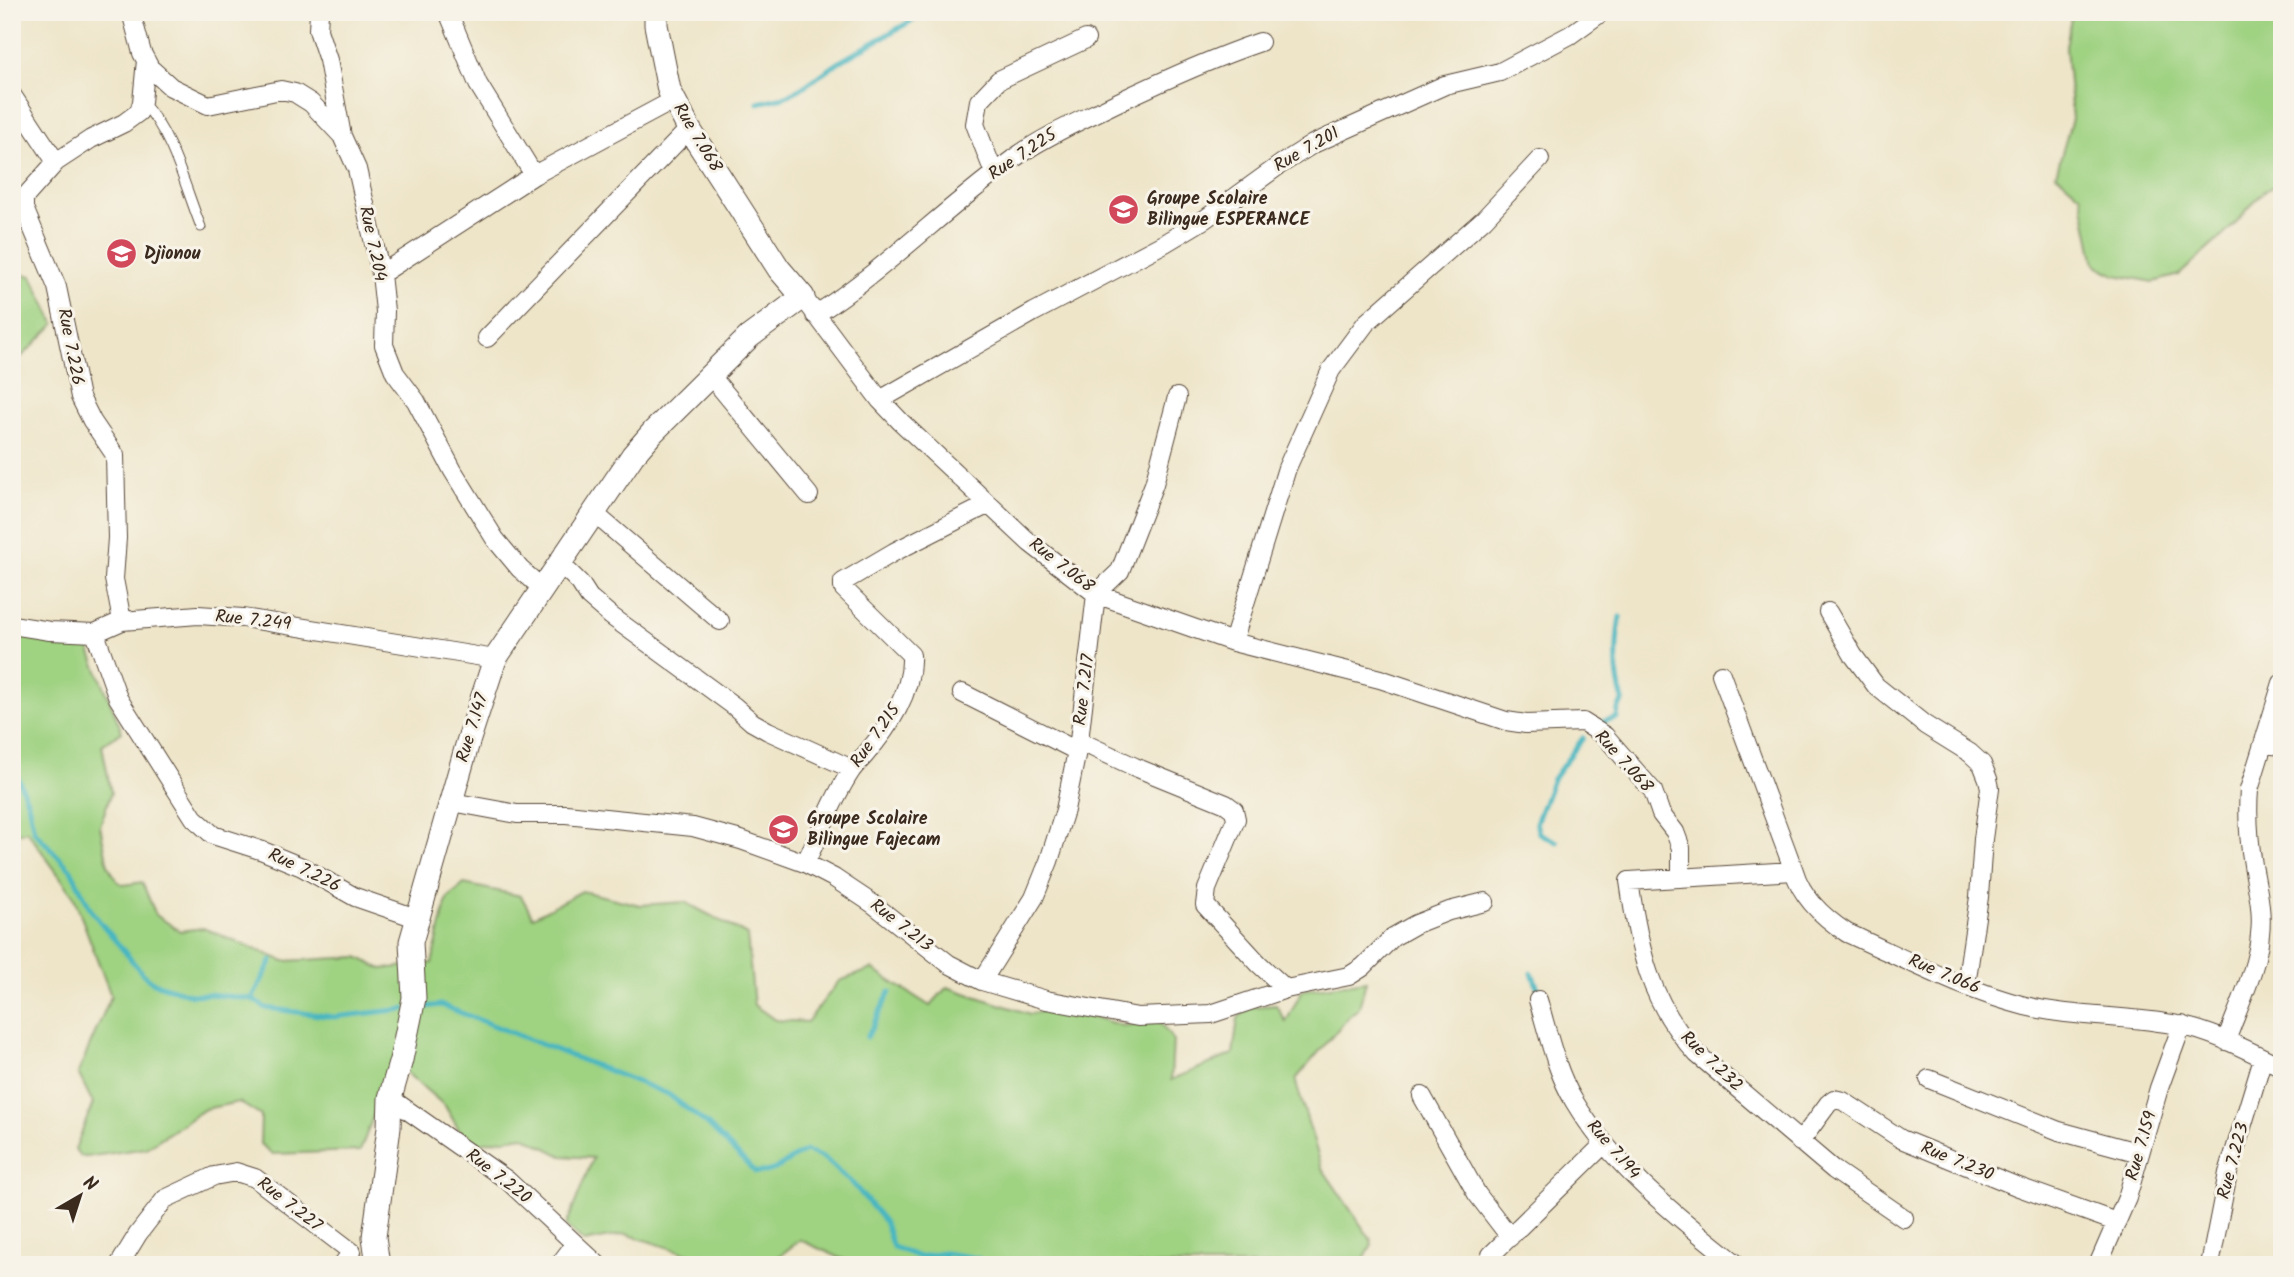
<svg xmlns="http://www.w3.org/2000/svg" width="2294" height="1277" viewBox="0 0 2294 1277" font-family="Kalam,sans-serif">
<rect width="100%" height="100%" fill="#f7f3e8"/>
<filter id="ink" filterUnits="userSpaceOnUse"><feTurbulence type="fractalNoise" baseFrequency=".0143" numOctaves="2"/><feDisplacementMap in="SourceGraphic" scale="14" xChannelSelector="R" yChannelSelector="G"/><feConvolveMatrix kernelMatrix="1 2 1 2 8 2 1 2 1" color-interpolation-filters="sRGB"/></filter>
<filter id="wash" filterUnits="userSpaceOnUse"><feTurbulence type="fractalNoise" baseFrequency=".00686" numOctaves="4" result="noise"/><feDisplacementMap in="SourceGraphic" scale="28" xChannelSelector="R" yChannelSelector="G"/><feGaussianBlur stdDeviation="1.57" result="paint"/><feColorMatrix in="noise" values="0 0 0 0 0 0 0 0 0 0 0 0 0 0 0 0 0 1.4 0 .05"/><feComposite in="paint" operator="in"/></filter>
<g filter="url(#wash)">
<rect width="100%" height="100%" fill="#eee5c9"/>
<!-- green -->
<path fill="#9fd281" stroke="#6d7e50" stroke-width="2" d="M2072 12H2282V182L2264 191 2229 230 2179 275 2154 282 2115 275 2095 264 2081 196 2056 174 2072 119 2066 47Z
M12 273 32 276 55 324 12 366Z
M12 627 87 643 122 732 102 745 111 793 100 826 108 865 117 881 124 885 142 882 156 915 180 931 203 928 284 961 358 957 382 969 432 963 447 899 464 884 521 896 533 917 582 891 640 905 685 902 747 935 754 1005 775 1020 807 1022 839 981 872 969 930 1006 947 987 1030 1014 1061 1007 1123 1026 1159 1021 1173 1040 1171 1080 1233 1054 1238 1018 1250 1007 1276 1005 1286 1022 1302 990 1366 981 1359 1008 1349 1016 1296 1079V1083L1322 1168 1371 1240 1372 1245 1361 1265H856L800 1240 768 1265H723L626 1234 584 1242 566 1226 593 1158 562 1156 523 1136 468 1145 445 1106 394 1062 360 1151 273 1154 260 1144 261 1116 239 1102 205 1109 146 1148 86 1157 80 1156 75 1149 93 1103 78 1073 111 996 73 895 27 831 12 835V788L17 784 12 776Z"/>
<g fill="none" stroke-linecap="round" stroke-linejoin="round">
<!-- stream -->
<path stroke="#47b6c0" stroke-width="5" d="M758 103 784 97 800 89 841 61 927 12
M1597 723 1617 718 1618 709 1623 700C1614 675 1616 643 1620 617
M12 763 28 803 34 831 71 870 92 912 142 973 154 983 192 995 209 994 252 999 266 1008 334 1017 405 1009
M1557 842 1539 833 1536 823 1553 779 1583 738
M1532 973 1541 996
M252 999 272 960
M418 1008 441 1005 668 1094 708 1125 755 1172C776 1175 787 1159 806 1151L825 1159 854 1185 884 1221 893 1247 919 1257 944 1253 977 1258 989 1265
M867 1037 890 992
M944 1253 945 1265"/>
</g>
</g>
<g filter="url(#ink)">
<g fill="none" stroke-linecap="round" stroke-linejoin="round">
<defs>
<path id="service" d="M142 102C172 133 185 187 201 227"/>
<path id="minor" d="M131 12 142 53 150 68 171 87 208 105 281 90 295 93 311 103 342 136 357 169 381 274 385 311 384 345 395 373 416 401 453 471 495 539 520 569 542 588
M319 12 318 30 328 60 342 136
M448 12 478 84 534 175
M12 95 56 162 24 198V208L57 287 80 397 92 421 115 455 117 538 114 579 122 621
M56 162 91 139 124 123 139 112 142 102 146 60
M994 173 975 124 979 101 999 80 1086 39
M381 274 534 175 674 100
M803 297 880 400 901 422 1030 543 1096 594 1233 642 1380 679 1506 721 1526 724 1583 722 1605 736 1653 791 1661 814 1675 832 1681 848V877
M815 315C888 268 949 204 1020 154 1049 134 1082 120 1114 104 1162 81 1210 59 1260 42
M487 338 689 129
M711 376 809 495
M880 400 1034 312 1165 243 1205 219 1281 164 1313 144 1445 85 1500 72 1570 35 1602 12
M595 514 720 621
M561 564 580 583 589 597 611 616 734 706 752 722 768 731 852 769
M1828 612 1853 655 1876 686 1925 725 1970 753 1982 764 1988 779 1990 788 1983 839 1979 897 1966 985
M12 625 50 631 95 633 122 621 198 615 243 618 495 659
M95 633 118 698 194 818 213 835 263 851 302 867 355 897 419 919
M1233 642 1287 468 1331 370 1366 323 1484 219 1540 159
M1721 674 1794 871
M962 693 1077 751
M1079 741 1135 767 1226 804 1234 810 1236 819 1207 889 1205 905 1259 964 1286 989
M2263 744 2282 746
M452 802 517 814H566L693 827 741 840 805 863 834 878 873 904 949 964 982 981 1046 1000 1138 1017 1211 1014 1286 989 1349 976 1363 967 1393 937 1416 924 1449 911 1485 902
M805 863C821 832 831 801 851 771 855 765 861 760 865 755 889 727 913 692 911 655L843 588V582L894 552 987 505
M982 981 1034 898 1049 861 1065 810 1079 741 1096 594 1120 571 1154 484 1177 397
M1538 1000C1548 1033 1556 1071 1574 1101 1614 1168 1678 1217 1738 1265
M2226 1041C2237 1010 2258 967 2260 934 2263 911 2257 888 2253 865 2249 841 2247 815 2249 790L2282 683
M1929 1079 2059 1131 2140 1153
M1422 1096 1477 1194 1510 1237
M390 1098 507 1180 598 1265
M1800 1142 1828 1104 1834 1099 1843 1101 1901 1139 2016 1186 2116 1222
M1904 1218 1834 1170 1697 1054C1649 1002 1639 949 1629 881L1794 871C1802 898 1824 918 1847 933 1903 958 1965 991 2025 1006 2075 1018 2128 1015 2178 1025 2214 1032 2249 1051 2282 1067
M119 1265 138 1234 165 1199 214 1176 236 1172 255 1178 352 1252 342 1265
M559 1265 575 1244
M1494 1265 1491 1255 1604 1144
M2098 1265 2127 1198 2159 1088 2182 1025
M2210 1265 2228 1173 2263 1058"/>
<path id="tertiary" d="M378 1265 374 1237 389 1128 390 1098 401 1060 414 998 411 942 468 742 495 659 633 455 653 432 749 337 803 297 779 269 689 129 669 90 656 25V12"/>
</defs>
<!-- service casing -->
<use href="#service" stroke="#564638" stroke-width="11"/>
<!-- minor casing -->
<use href="#minor" stroke="#564638" stroke-width="20"/>
<!-- tertiary casing -->
<use href="#tertiary" stroke="#564638" stroke-width="25"/>
<!-- service -->
<use href="#service" stroke="#fff" stroke-width="9"/>
<!-- minor -->
<use href="#minor" stroke="#fff" stroke-width="18"/>
<!-- tertiary -->
<use href="#tertiary" stroke="#fff" stroke-width="23"/>
</g>
</g>
<!-- icons -->
<defs>
<symbol id="school-disc" viewBox="-11 -11 22 22"><circle r="9.5" fill="#d1495b" stroke="#f7f3e8"/><path d="M0-5L7-2L0 1L-7-2ZM-4 1L0 2.5L4 1V4Q0 6-4 4Z" fill="#fff"/></symbol>
</defs>
<g fill-rule="evenodd">
<use href="#school-disc" x="1106" y="192" width="35" height="35"/>
<use href="#school-disc" x="104" y="236" width="35" height="35"/>
<use href="#school-disc" x="766" y="812" width="35" height="35"/>
</g>
<g text-anchor="middle" dominant-baseline="central" stroke-width="6" stroke-linejoin="round" paint-order="stroke">
<!-- street labels -->
<g font-size="18" fill="#3b2a1e" stroke="#f7f3e8">
<text transform="translate(697 138) rotate(59)">Rue 7.068</text>
<text transform="translate(1307 150) rotate(-30)">Rue 7.201</text>
<text transform="translate(1023 155) rotate(-34)">Rue 7.225</text>
<text transform="translate(372 244) rotate(78)">Rue 7.204</text>
<text transform="translate(70 347) rotate(79)">Rue 7.226</text>
<text transform="translate(1061 566) rotate(38)">Rue 7.068</text>
<text transform="translate(253 621) rotate(6)">Rue 7.249</text>
<text transform="translate(1085 690) rotate(-83)">Rue 7.217</text>
<text transform="translate(473 728) rotate(-73)">Rue 7.147</text>
<text transform="translate(876 736) rotate(-55)">Rue 7.215</text>
<text transform="translate(1623 762) rotate(48)">Rue 7.068</text>
<text transform="translate(304 871) rotate(26)">Rue 7.226</text>
<text transform="translate(901 926) rotate(38)">Rue 7.213</text>
<text transform="translate(1944 975) rotate(23)">Rue 7.066</text>
<text transform="translate(1711 1062) rotate(44)">Rue 7.232</text>
<text transform="translate(2142 1146) rotate(-74)">Rue 7.159</text>
<text transform="translate(1613 1150) rotate(49)">Rue 7.194</text>
<text transform="translate(2234 1161) rotate(-75)">Rue 7.223</text>
<text transform="translate(1957 1162) rotate(22)">Rue 7.230</text>
<text transform="translate(498 1177) rotate(38)">Rue 7.220</text>
<text transform="translate(289 1205) rotate(38)">Rue 7.227</text>
</g>
<!-- poi labels -->
<g font-size="18" font-weight="bold" fill="#3b2a1e" stroke="#f7f3e8" text-anchor="start">
<text x="1147" y="199">Groupe Scolaire<tspan x="1147" dy="21">Bilingue ESPERANCE</tspan></text>
<text x="144" y="254">Djionou</text>
<text x="807" y="819">Groupe Scolaire<tspan x="807" dy="21">Bilingue Fajecam</tspan></text>
</g>
</g>
<!-- margin -->
<rect width="2294" height="1277" fill="none" stroke="#f7f3e8" stroke-width="42"/>
<!-- north arrow -->
<g transform="translate(80 1196) rotate(39)" stroke="#f7f3e8" stroke-width="5" paint-order="stroke">
<path d="M0-5L12 26L0 18L-12 26Z" fill="#3b2a1e"/>
<text y="-10" font-size="19" font-weight="bold" text-anchor="middle" fill="#3b2a1e">N</text>
</g>
</svg>
